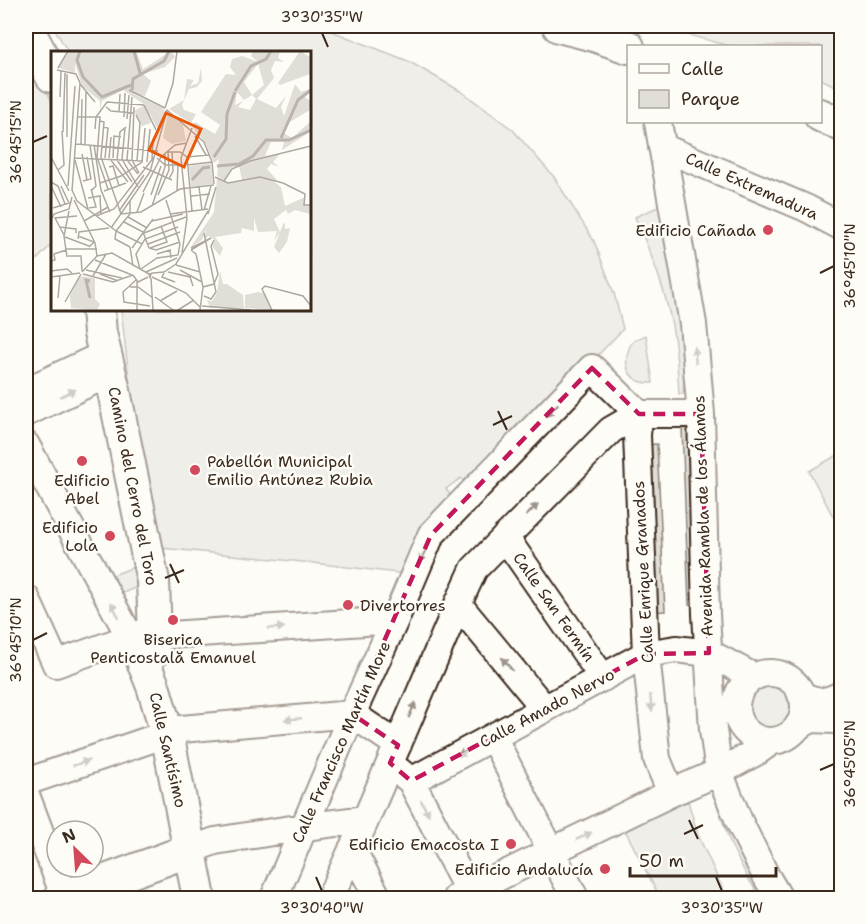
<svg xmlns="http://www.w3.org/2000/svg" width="867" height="924" viewBox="0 0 867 924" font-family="'Shantell Sans',sans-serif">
<rect width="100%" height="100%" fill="#fdfcf7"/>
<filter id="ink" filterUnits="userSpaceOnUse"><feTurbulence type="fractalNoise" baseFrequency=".0167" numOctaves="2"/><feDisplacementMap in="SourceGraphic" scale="12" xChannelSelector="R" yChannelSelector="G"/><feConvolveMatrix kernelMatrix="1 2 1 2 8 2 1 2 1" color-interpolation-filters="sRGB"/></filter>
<g filter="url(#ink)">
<!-- green -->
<path fill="#e1ded7" stroke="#8e847a" stroke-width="1.5" d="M53 26H319L408 61 462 92 513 130 554 177 594 241 614 293 623 329 470 489 461 478 446 489 456 503 406 574 313 563 161 548V537L131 396 121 309H309V52H68Z
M655 26H841V89L821 79 820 46H730Z
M26 52 41 75 52 103V244L26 271Z
M660 206C671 268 688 331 683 394H679C678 375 677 356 674 337 668 296 652 256 635 217Z
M646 335 653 383C636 384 624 374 627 356 628 351 629 345 633 342 636 339 642 337 646 335Z
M682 427H690L696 605H689Z
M657 444 665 611 650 612 643 445Z
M841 453V519L836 522 809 471Z
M136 566 141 585 121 594 111 576Z
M746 707a24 24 0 1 1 48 0a24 24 0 1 1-48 0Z
M688 801 698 835 727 898H660L625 830Z
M720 807C734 839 748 869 766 898H761L749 880 731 845 718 808Z"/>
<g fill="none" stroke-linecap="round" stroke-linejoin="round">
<defs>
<path id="minor" d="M658 122 693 324 701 414 706 614 713 730 719 772 739 821 766 876 779 898
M662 147 806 208 842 227
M26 391 105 354
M26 413 110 373
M639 414 637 435 646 654 657 759 671 793
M26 445 143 661
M505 537 603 678
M26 598 56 664 145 632
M458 604 545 709
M155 636 395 620
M736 707a34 34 0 1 1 68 0a34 34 0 1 1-68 0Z
M801 695C818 702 825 704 842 694
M798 726 812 719 834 720 842 722
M493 737 575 898
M399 771 411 781 472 898
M411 781 646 654 676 649 709 653 754 677
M26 782 181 729 352 714 398 745
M26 795 65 898
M352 849 378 898
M190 850 215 841 304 827 366 819
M274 898 352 714 395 620 431 535 592 368 639 414
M330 898 366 819 458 604 474 569 611 430 639 414H701
M456 898 671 793 719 772 758 751 772 741"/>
<path id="major" d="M26 26 52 76
M559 26 594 35 628 47
M820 115 842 125
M98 309 100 333 114 391 153 581 155 636 152 653 143 661 153 686 167 733 199 898
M60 898 190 850"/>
</defs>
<!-- minor casing -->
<use href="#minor" stroke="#3b2a1e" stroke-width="30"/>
<!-- major casing -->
<use href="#major" stroke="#3b2a1e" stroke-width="36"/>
<!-- minor -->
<use href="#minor" stroke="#fdfcf7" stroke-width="26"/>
<!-- major -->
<use href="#major" stroke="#fdfcf7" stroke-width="32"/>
</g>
<!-- one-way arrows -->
<defs><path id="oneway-solid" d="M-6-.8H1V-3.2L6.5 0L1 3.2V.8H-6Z" transform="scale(1.5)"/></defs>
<g fill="#9c938a">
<use href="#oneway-solid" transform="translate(695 355) rotate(-95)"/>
<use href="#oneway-solid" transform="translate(68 393) rotate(-25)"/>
<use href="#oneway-solid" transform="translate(552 410) rotate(134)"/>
<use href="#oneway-solid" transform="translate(532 510) rotate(-45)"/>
<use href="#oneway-solid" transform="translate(423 555) rotate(113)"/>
<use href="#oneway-solid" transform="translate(115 610) rotate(-118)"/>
<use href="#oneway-solid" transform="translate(276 628) rotate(-4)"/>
<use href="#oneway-solid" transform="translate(507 664) rotate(-130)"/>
<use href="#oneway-solid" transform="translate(651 703) rotate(84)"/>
<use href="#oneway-solid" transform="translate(412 710) rotate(-67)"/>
<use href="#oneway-solid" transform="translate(293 719) rotate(175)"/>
<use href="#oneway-solid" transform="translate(465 752) rotate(152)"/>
<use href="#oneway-solid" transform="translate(81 763) rotate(-19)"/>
<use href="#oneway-solid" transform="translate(425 808) rotate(62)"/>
<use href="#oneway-solid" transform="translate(584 836) rotate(-26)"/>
</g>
</g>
<!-- marked area -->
<path d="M0 0H867V924H0ZM592 368 639 414H701L709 653 646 654 411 781 390 763 398 745 352 714 431 535Z" fill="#fdfcf7" fill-opacity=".55" fill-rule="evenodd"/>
<path fill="none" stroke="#c2185b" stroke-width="4.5" stroke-dasharray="12 8" stroke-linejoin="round" d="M592 368 639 414H701L709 653 646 654 411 781 390 763 398 745 352 714 431 535Z"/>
<!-- ticks -->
<path fill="none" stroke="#3b2a1e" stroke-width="2" d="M322 33 328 47M33 142 47 136M820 273 834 266M498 411 507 430M493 425 512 416M170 564 179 583M165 578 184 570M33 640 47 633M820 770 834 764M689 820 698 839M684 834 703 825M316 877 322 891M716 877 722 891"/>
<!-- markers -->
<g fill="#d1495b" stroke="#fdfcf7" stroke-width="2">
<circle cx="768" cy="230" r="6"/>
<circle cx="82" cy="461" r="6"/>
<circle cx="195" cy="470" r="6"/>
<circle cx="110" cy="536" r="6"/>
<circle cx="348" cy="605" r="6"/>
<circle cx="173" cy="620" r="6"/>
<circle cx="511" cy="844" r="6"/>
<circle cx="605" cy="869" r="6"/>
</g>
<g text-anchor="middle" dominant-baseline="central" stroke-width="5" stroke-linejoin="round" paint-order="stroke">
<!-- street labels -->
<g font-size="16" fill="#3b2a1e" stroke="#fdfcf7">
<text transform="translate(752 186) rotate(24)">Calle Extremadura</text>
<text transform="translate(133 486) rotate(79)">Camino del Cerro del Toro</text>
<text transform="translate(703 516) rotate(-92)">Avenida Rambla de los Álamos</text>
<text transform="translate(643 572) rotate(-93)">Calle Enrique Granados</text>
<text transform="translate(554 607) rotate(55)">Calle San Fermín</text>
<text transform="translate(547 708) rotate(-28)">Calle Amado Nervo</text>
<text transform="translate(341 742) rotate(-66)">Calle Francisco Martín More</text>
<text transform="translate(168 750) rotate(77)">Calle Santísimo</text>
</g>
<!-- poi labels -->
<g font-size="16" fill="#3b2a1e" stroke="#fdfcf7" text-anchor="end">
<text x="756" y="230">Edificio Cañada</text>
<text x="207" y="461" text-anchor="start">Pabellón Municipal<tspan x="207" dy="18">Emilio Antúnez Rubia</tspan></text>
<text x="82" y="480" text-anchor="middle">Edificio<tspan x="82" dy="18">Abel</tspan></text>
<text x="98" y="527">Edificio<tspan x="98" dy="18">Lola</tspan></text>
<text x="360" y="605" text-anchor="start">Divertorres</text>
<text x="173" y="639" text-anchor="middle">Biserica<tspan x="173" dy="18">Penticostală Emanuel</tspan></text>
<text x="499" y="844">Edificio Emacosta I</text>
<text x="593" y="869">Edificio Andalucía</text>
</g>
</g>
<!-- overview -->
<g transform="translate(51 51)">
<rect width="260" height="260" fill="#fdfcf7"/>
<path d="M18 0H85L92 18 120 0 124 6 114 16 92 23 100 30 94 45 83 43 112 57 115 63 109 76H105L99 63 100 72 91 75 83 60 94 54 72 39 51 50 49 61V50L31 35 24 12V22L8 17ZM202 0H229L227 7 233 11 224 10 220 19 223 27 206 48 225 57 235 45 230 56 233 65 244 33 250 41 259 38 254 46 259 50V59L237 72 233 82 241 87 259 71V81L231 99 233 91H220L214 105 229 103 222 111 228 116 220 113 216 118 227 130H222L230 136 234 155 254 146V155L259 154V163L244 159 237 163 235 159 223 168 229 181 223 190 226 180 207 181 203 167V180L191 177 190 182 164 186 172 197 169 205 161 195 164 189 158 185 153 188 156 176 151 189 140 196 163 161 166 127 176 132 191 129 188 115 181 117 173 129 166 125 168 108 163 112 154 91 140 74 144 71 164 83 169 74 150 61 175 23 185 24 179 16 181 8 191 5 207 11 200 5ZM207 13 213 34 201 44 205 48 199 59 187 56 192 50 184 54 186 41 193 49 201 44 193 31ZM249 0 259 6V23L229 34 227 32ZM150 17 151 30 146 36 138 38 131 54 133 59 145 63 140 72 118 58 133 49 136 28 143 29 139 35 147 32ZM117 61 132 74 135 90 121 93 112 87ZM160 112 162 133 140 136 138 115ZM233 171 234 174V178L239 177 236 191 228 202 223 196ZM169 220 172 233H176L192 244 193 257H159L156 249 161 250 166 242ZM28 225 44 227V248L49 253 46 259 20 257 19 245ZM207 241 214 242 221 259 194 257V244Z" fill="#e1ded7" fill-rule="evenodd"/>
<path fill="none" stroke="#bbb4ad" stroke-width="3" d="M29 0 26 9 32 26 51 46 80 34M83 0 89 22M81 39 82 28 113 10 118 0M184 40 200 15 215 8 220 0M230 87 247 49 260 39M163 106 175 88 176 63 184 41M166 115 188 113 202 105 215 89H238L260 79M141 129 152 117 159 116M39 230 35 229 39 247"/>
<path fill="none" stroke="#afa8a0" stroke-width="1.5" d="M7 17 17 0M6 19 25 23 29 32 21 140M29 33 44 51M78 39 114 57M9 46 10 20M81 46 76 109 87 123M93 54 105 79M55 56 60 60 83 62M83 56 81 109 88 122M114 57 122 32 126 0M68 61 69 43M85 64 89 72 86 110M26 66H49L46 106 57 138M73 66 74 42M76 68 78 44M49 70 53 71 50 106 70 163 90 161 129 138 163 134M52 76 57 77 54 107M75 76 69 81 66 109 81 131M74 77 71 108 87 136M44 78 45 66 56 51 93 54M12 81 14 22M144 85 155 104M16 86V23M25 93 107 100M30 94 31 48M34 94 35 40M39 94 45 135 41 139M43 94 50 139 59 161M117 101H129L136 106 158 104M31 103 36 129M0 106 18 140M136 106 141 160M24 107 92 110M58 107 60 86M62 107 63 85 70 86M106 107 114 114H127L126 140M59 108 77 131M101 108 102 88M24 109 37 158M96 111 99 78M136 114 161 111M58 116 62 115 68 135M92 116 121 129M7 119 13 114 11 80M164 126 177 132 209 126 232 132 254 143 253 154H260M118 128 122 120 121 101M32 130 40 128 36 106M173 130 181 118 199 110 260 95M0 131 7 135 14 153M49 132 70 125 91 111 94 77M0 135 10 156M17 135 24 35M148 136 151 159M21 139 26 150 65 180 64 188 79 196M53 140 75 132M92 141 110 106 124 94 136 92M100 144 110 115M107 144 118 119 117 100M140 145 159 143M37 147 49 145 50 164M23 149 44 192 46 205M79 149V163L65 180 91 193M115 149 129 193 127 204M101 155 114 116V103M2 157 18 152 10 135M38 157 45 156 40 138M153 159 160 135M68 160 93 124M86 161 93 142M119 163 157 158M157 163 165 136M45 165 63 158 103 106M77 166 96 177M0 169 3 163 18 158 21 146M33 170 57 156M101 170 132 163M73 171 92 181 98 197M9 176 25 178V182M60 177 99 121 116 59 153 91 161 111 163 133M93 182 135 166M13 184 4 167 26 165M27 185 43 191 38 196M14 186 38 195M27 188 28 181 58 177M97 193 129 181M79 196 82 215M81 197 102 168M98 197 105 199 129 191M99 197 116 191 110 175M140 197 160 187 140 199M15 198H46M140 199 145 203 152 236 149 259M131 202 136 167 130 107 141 77M106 203 119 199 120 207M17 205H30L31 220M46 205 61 202 98 223M16 206 13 185 18 160M44 209 81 224M0 210 4 209 3 203 15 199M125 214 149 221M89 218 85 203 94 188 127 176M90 218 106 207 127 204M35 219 71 227M129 219 151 231M0 220 16 218 21 222M31 221 46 205M95 221 126 207M117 221 139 226 142 235M113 222 111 226 124 231M32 223 62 231 82 224M49 223 67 230M100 223 99 227 98 223 102 222 113 221 125 213 157 160M82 224 87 231 97 226M42 225 55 203M0 226 29 222M101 226 135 242 149 256M100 227 102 259M85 229 72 241 73 251 99 255M86 230V259M79 236H87L102 247M152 236 163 233 167 223 160 195 163 189M153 245 160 248 165 241 153 182M104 246 122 259M7 247 9 225M109 250 126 240M14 251 30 223M151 255 200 259M127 259 143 249M221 259 211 238 214 235 252 245 260 255"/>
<path fill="#e8590c" fill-opacity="0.15" stroke="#e8590c" stroke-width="3" d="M115 62 150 78 133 116 98 99Z"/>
<rect width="260" height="260" fill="none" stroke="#3b2a1e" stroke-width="3"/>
</g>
<!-- margin -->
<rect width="867" height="924" fill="none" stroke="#fdfcf7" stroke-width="66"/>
<!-- legend -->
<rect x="627" y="45" width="195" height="78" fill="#fdfcf7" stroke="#afa8a0" stroke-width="1.5"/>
<rect x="639" y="64" width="30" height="9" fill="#fdfcf7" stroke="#afa8a0" stroke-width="1.5"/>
<text x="681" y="75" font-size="18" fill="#3b2a1e">Calle</text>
<rect x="639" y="90" width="30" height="18" fill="#e1ded7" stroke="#afa8a0" stroke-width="1.5"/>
<text x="681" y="105" font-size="18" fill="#3b2a1e">Parque</text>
<!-- north arrow -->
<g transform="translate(75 849) rotate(335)"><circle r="28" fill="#fdfcf7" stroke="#afa8a0" stroke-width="1.5"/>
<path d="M0-4.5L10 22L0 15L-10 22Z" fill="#d1495b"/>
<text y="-9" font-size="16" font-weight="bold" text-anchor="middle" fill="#3b2a1e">N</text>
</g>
<!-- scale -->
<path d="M630 867v9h146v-9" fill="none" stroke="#3b2a1e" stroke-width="3"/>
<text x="639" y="867" font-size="18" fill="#3b2a1e" stroke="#fdfcf7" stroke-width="4.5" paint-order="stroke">50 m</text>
<rect x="33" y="33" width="801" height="858" fill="none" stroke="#3b2a1e" stroke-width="2"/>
<g font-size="15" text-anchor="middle" fill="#3b2a1e">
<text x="322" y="22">3°30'35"W</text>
<text transform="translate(16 142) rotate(-90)" y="5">36°45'15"N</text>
<text transform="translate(850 266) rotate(-90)" y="5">36°45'10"N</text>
<text transform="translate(16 640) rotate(-90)" y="5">36°45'10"N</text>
<text transform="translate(850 764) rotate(-90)" y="5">36°45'05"N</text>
<text x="322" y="913">3°30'40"W</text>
<text x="722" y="913">3°30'35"W</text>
</g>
</svg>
